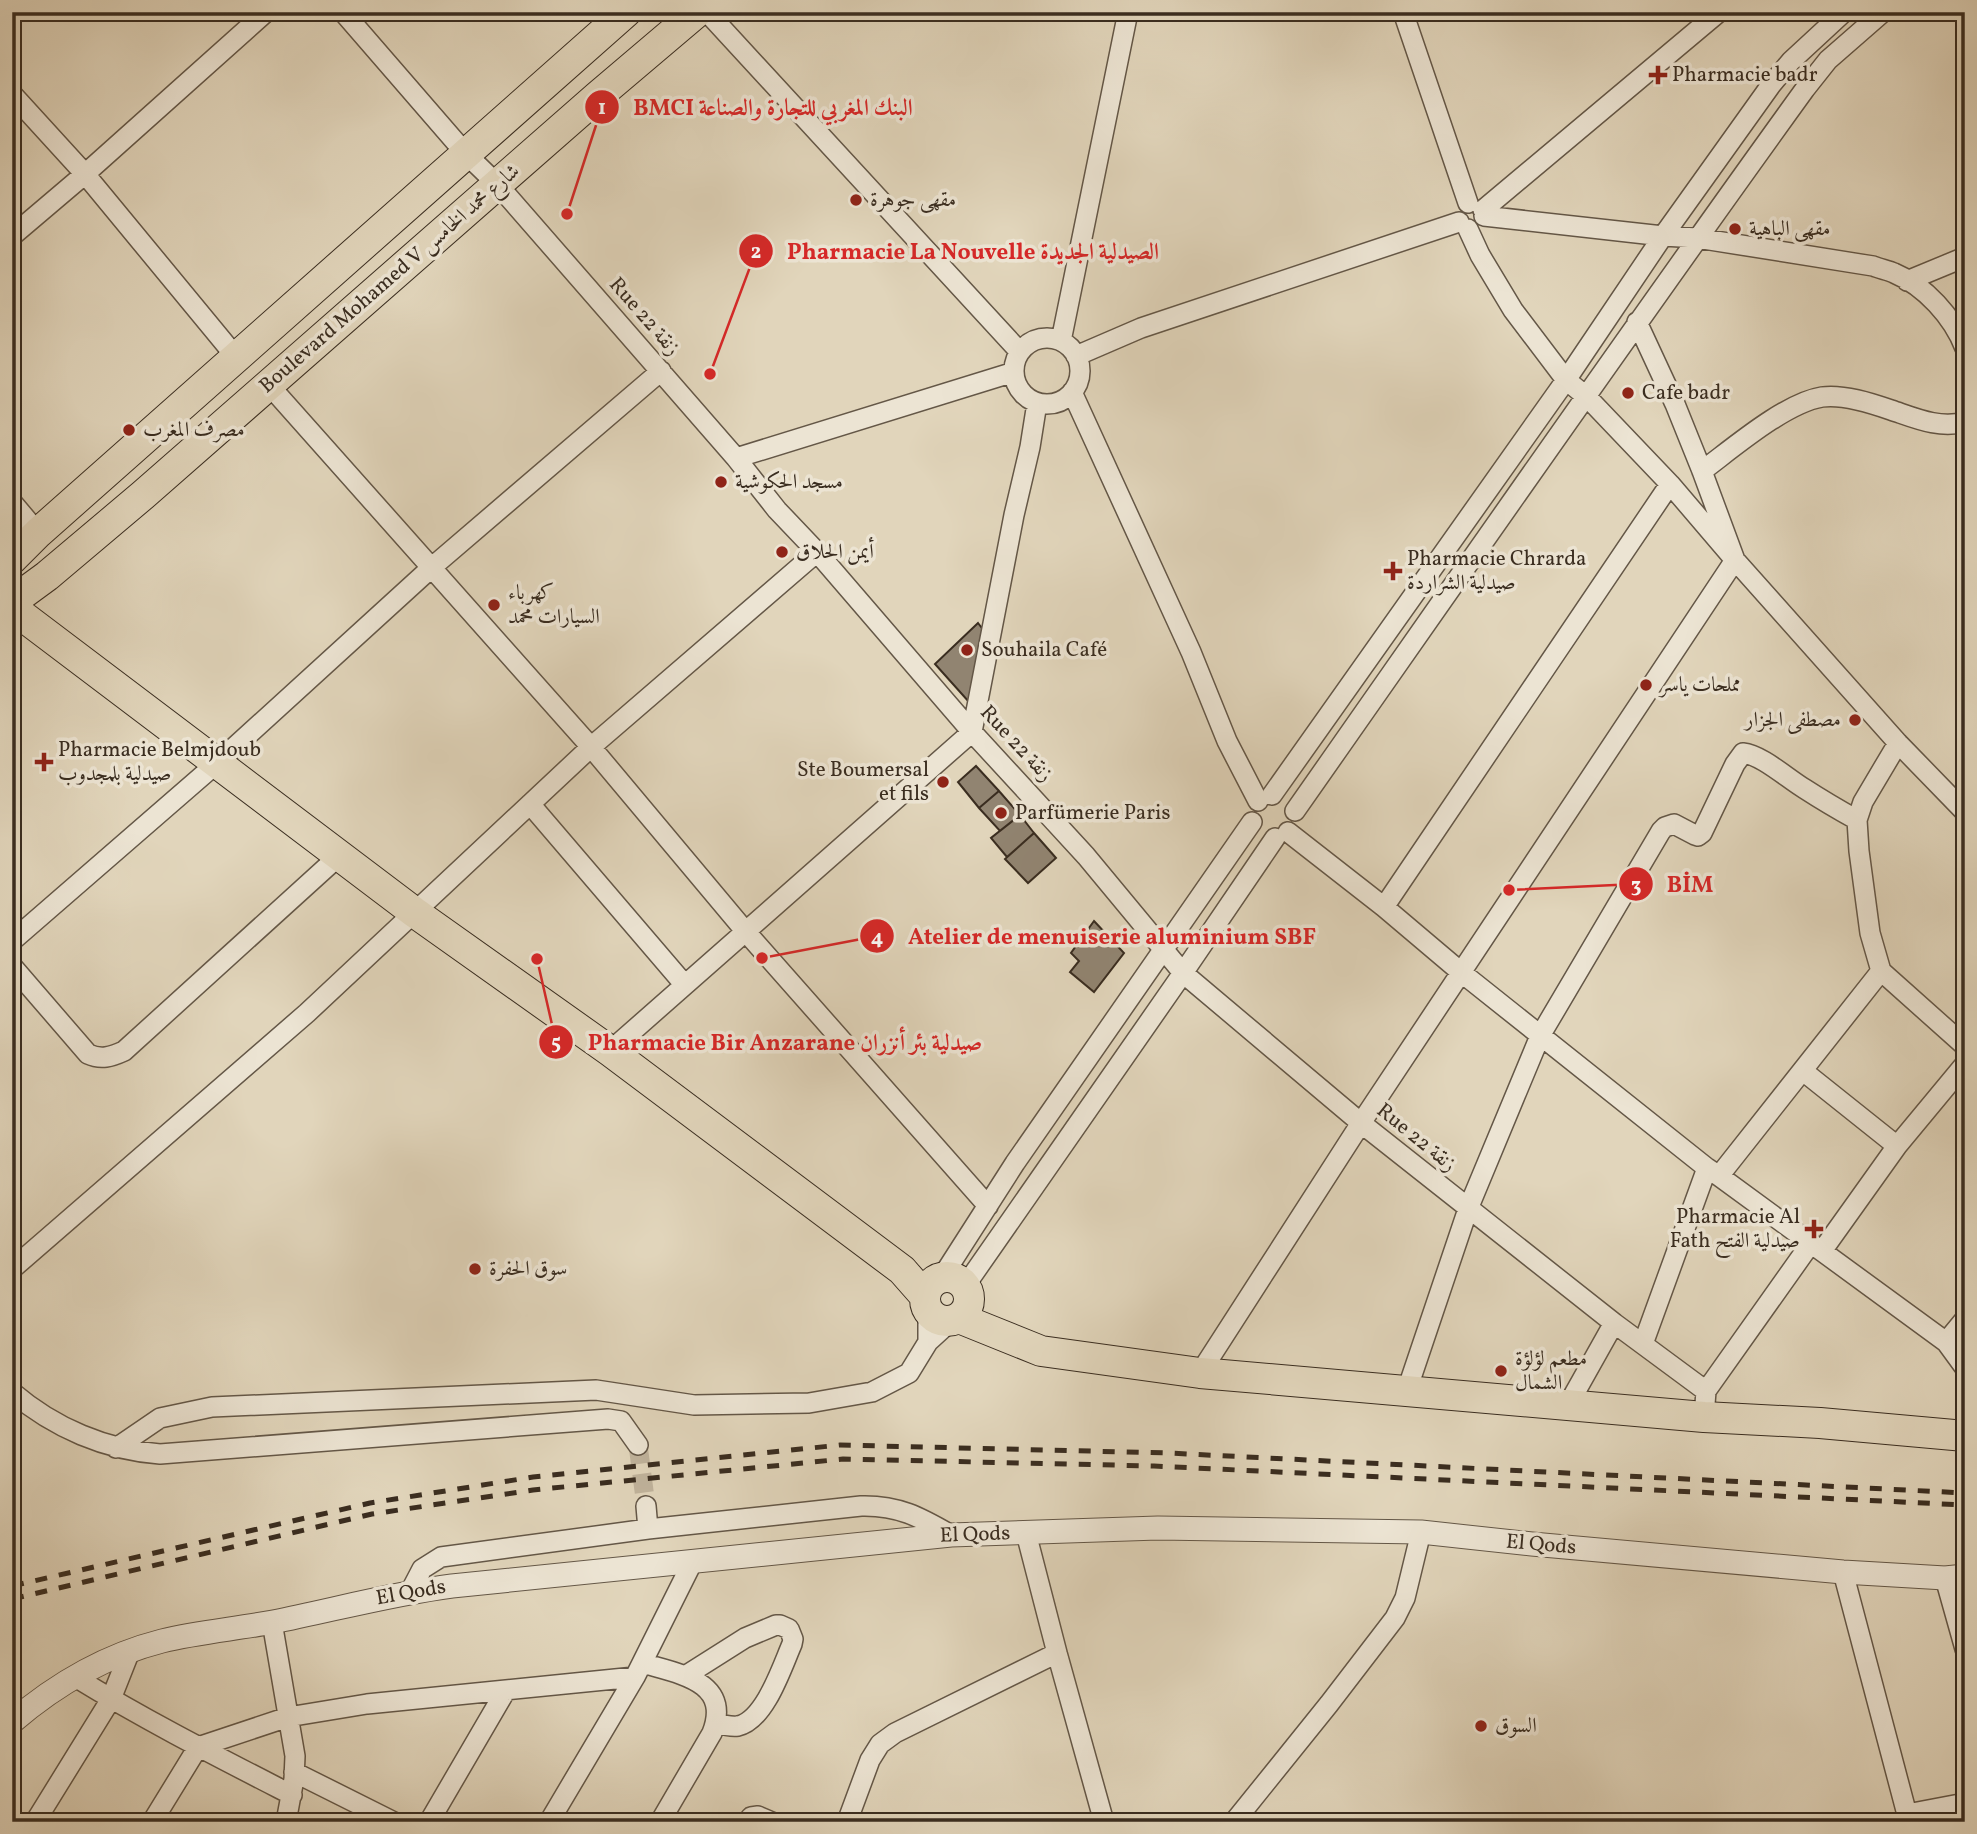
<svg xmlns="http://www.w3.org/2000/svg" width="1977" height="1834" viewBox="0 0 1977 1834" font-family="Vollkorn,Amiri,serif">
<rect width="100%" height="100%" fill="#e1d5bb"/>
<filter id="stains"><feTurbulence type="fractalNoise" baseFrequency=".00286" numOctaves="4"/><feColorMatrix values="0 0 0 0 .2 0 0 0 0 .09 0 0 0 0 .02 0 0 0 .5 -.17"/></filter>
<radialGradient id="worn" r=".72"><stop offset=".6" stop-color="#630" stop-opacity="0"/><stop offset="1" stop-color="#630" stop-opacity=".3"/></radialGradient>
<!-- building -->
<path fill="#918471" stroke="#3a2d20" stroke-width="2" d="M978 623 988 636 969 702 935 664Z
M976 766 999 791 979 808 958 782Z
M999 791 1020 815 1000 831 979 808Z
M1020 815 1034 833 1007 857 991 838Z
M1034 833 1056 858 1028 883 1005 859Z
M1094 921 1124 953 1094 992 1070 972 1079 961 1071 953Z"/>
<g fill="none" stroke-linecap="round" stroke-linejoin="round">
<!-- minor-tunnel -->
<path stroke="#c0b39c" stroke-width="19" stroke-dasharray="19 10" stroke-linecap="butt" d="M638 1445 646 1506"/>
<defs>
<path id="minor" d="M343 12 466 154 498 185 736 458 777 510 817 552 972 732 1086 856 1183 973 1361 1123 1614 1323 1568 1405
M707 12 1020 352
M1403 12 1468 203
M12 94 85 174 236 357
M1483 210 1719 12
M1484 216 1663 236 1697 238 1873 266C1880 269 1888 270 1894 273 1925 286 1953 317 1965 348
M12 236 85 174 266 12
M1907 281 1965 257
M1637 322 1675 404 1702 471 1735 560 1898 743 1965 812
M1014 371a33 33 0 1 1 66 0a33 33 0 1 1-66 0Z
M1061 341 1128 12
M1076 356 1141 328 1459 222
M269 385 591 747 746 932 988 1206
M1072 392 1191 652 1227 741 1258 801
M736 458 1014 372
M1702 471C1733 448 1785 403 1822 397 1843 394 1871 403 1891 410 1915 418 1939 429 1965 422
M12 502 38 533
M1898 743 1863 802 1857 820 1859 851 1870 933 1881 971 1965 1046
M1272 795 1566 380 1663 236 1771 85 1791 61 1844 12
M530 804 684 984
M1295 811C1464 570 1632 328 1805 89L1828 60 1883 12
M1288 832 1384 907 1462 973 1707 1168 1719 1176 1946 1342 1965 1368
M1384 907 1670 484
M12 941 217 763 431 568 661 371
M12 966 88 1054C101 1060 111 1057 124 1051L340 855
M610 1051 972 732 1014 515 1030 447 1037 403
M1803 1071 1897 1146
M1719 1176 1881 971
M1822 1251 1897 1146 1965 1064
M12 1269 307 1013 591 747 817 552
M942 1277 1015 1163 1252 822
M965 1286 1183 973 1275 838
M928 1312V1342L951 1321
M1614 1323 1706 1391
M1946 1342 1965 1319
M1643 1344 1707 1168
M1200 1373 1361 1123 1735 560 1670 484 1587 397 1566 380 1513 310 1480 255 1468 229
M1407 1390 1468 1209 1540 1036 1661 831 1665 827 1674 824 1695 835 1698 836 1702 833 1735 764 1743 753C1762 755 1788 779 1805 789 1822 800 1839 810 1857 820
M12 1392C54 1428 106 1450 160 1454L608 1419 621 1421 638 1445
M1704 1417 1706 1391 1811 1243
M116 1448 160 1418 212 1407 596 1390 694 1405 809 1403 872 1392 909 1373 928 1342
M646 1506 648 1529
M1026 1533 1057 1653 1104 1822
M1843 1572 1909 1822
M1945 1578 1965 1649
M410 1592 422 1569 441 1557 648 1529 861 1506C898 1505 920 1517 951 1535
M272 1622 295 1756 294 1779 286 1822
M642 1663C679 1674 732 1681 712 1733L660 1822
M685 1676 745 1638 776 1625H780L789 1629 793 1639 792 1644C782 1667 765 1720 738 1726 730 1727 723 1725 716 1723
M75 1677C145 1720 218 1757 292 1795
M294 1772 394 1822
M1907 1814 1965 1803
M35 1822 111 1699 130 1651
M152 1822 198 1747 288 1717 367 1704 635 1677
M429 1822 506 1690
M549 1822 635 1677 693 1561
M747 1822 751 1817 758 1816 772 1822
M847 1822 870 1760 880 1744 895 1733 1057 1653
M1234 1822 1329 1704 1395 1618 1405 1598 1421 1532"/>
<path id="tertiary" d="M12 1722C55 1685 107 1655 162 1641 198 1632 236 1629 273 1622 333 1610 391 1594 452 1586L951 1535 1158 1528 1421 1532 1532 1544 1843 1572 1945 1578 1965 1576"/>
<path id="primary" d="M12 559 38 533 626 12
M17 598 47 576 143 495 598 96 697 12
M16 611 414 912 610 1051 902 1270 924 1295
M925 1299a22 22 0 1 1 44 0a22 22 0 1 1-44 0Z
M959 1318 1041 1351 1200 1373 1704 1417 1820 1423 1965 1436"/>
</defs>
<!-- minor casing -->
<use href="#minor" stroke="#645747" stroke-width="22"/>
<!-- tertiary casing -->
<use href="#tertiary" stroke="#645747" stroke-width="25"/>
<!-- primary casing -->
<use href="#primary" stroke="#3a2d20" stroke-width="32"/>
<!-- minor -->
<use href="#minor" stroke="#ece4d3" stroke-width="19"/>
<!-- tertiary -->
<use href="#tertiary" stroke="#ece4d3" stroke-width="23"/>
<!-- primary -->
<use href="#primary" stroke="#e1d5bb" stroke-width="30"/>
<!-- rail -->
<path stroke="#3a2d20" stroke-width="5" stroke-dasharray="12 12" stroke-linecap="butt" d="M12 1586 370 1503 533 1477 840 1445 1168 1453 1965 1493
M12 1599 372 1514 533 1490 843 1459 1154 1466 1965 1505"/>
</g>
<!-- markers -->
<g fill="#8f2418" stroke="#ece4d3" stroke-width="2.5">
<path d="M1654.5 64.5h7v7h7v7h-7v7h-7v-7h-7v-7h7z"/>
<circle cx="856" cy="200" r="7"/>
<circle cx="1735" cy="229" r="7"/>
<circle cx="1628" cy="393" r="7"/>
<circle cx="129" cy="430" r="7"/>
<circle cx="721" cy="482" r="7"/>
<circle cx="782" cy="552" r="7"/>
<path d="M1389.5 560.5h7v7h7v7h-7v7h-7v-7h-7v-7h7z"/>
<circle cx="494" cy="605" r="7"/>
<circle cx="967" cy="650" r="7"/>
<circle cx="1646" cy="685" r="7"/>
<circle cx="1855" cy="720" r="7"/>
<path d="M40.5 751.5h7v7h7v7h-7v7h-7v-7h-7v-7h7z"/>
<circle cx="943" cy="782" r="7"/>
<circle cx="1001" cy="813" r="7"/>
<path d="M1810.5 1218.5h7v7h7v7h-7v7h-7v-7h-7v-7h7z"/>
<circle cx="475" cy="1269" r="7"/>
<circle cx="1501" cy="1371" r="7"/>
<circle cx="1481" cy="1726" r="7"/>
</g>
<g text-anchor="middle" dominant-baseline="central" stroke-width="7" stroke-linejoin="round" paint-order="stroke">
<!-- poi labels -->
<g font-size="21" fill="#3a2d20" stroke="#ece4d3" text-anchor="start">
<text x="1672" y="75">Pharmacie badr</text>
<text x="870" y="200">مقهى جوهرة</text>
<text x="1749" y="229">مقهى الباهية</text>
<text x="1642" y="393">Cafe badr</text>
<text x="143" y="430">مصرف المغرب</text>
<text x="735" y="482">مسجد الحكوشية</text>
<text x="796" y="552">أيمن الحلاق</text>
<text x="1407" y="559">Pharmacie Chrarda<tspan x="1407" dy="24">صيدلية الشراردة</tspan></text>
<text x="508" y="593">كهرباء<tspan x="508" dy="24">السيارات محمد</tspan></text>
<text x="981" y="650">Souhaila Café</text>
<text x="1660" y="685">مملحات ياسر</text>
<text x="1841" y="720" text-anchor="end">مصطفى الجزار</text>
<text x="58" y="750">Pharmacie Belmjdoub<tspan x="58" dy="24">صيدلية بلمجدوب</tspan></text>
<text x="929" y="770" text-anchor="end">Ste Boumersal<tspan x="929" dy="24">et fils</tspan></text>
<text x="1015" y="813">Parfümerie Paris</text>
<text x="1800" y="1217" text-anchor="end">Pharmacie Al<tspan x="1800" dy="24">Fath صيدلية الفتح</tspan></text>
<text x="489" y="1269">سوق الحفرة</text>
<text x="1515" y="1359">مطعم لؤلؤة<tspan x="1515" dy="24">الشمال</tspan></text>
<text x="1495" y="1726">السوق</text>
</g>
<!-- street labels -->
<g font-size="21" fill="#3a2d20" stroke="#ece4d3">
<text transform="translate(390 279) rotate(-41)">Boulevard Mohamed V شارع محمد الخامس</text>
<text transform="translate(644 317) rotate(49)">Rue 22 زنقة</text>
<text transform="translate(1016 744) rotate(47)">Rue 22 زنقة</text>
<text transform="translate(1416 1138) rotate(39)">Rue 22 زنقة</text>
<text transform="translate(975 1535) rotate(-2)">El Qods</text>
<text transform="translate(1541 1545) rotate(5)">El Qods</text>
<text transform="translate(411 1593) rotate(-10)">El Qods</text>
</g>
</g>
<!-- callouts -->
<path fill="none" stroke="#d62828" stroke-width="2.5" d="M567 214L602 107M710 374L756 251M1509 890L1636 884M762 958L877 936M537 959L556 1042"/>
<g fill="#d62828" stroke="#ece4d3" stroke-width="2.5">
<circle cx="567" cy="214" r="7"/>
<circle cx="710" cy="374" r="7"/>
<circle cx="1509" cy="890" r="7"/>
<circle cx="762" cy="958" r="7"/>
<circle cx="537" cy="959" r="7"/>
<circle cx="602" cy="107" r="18"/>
<circle cx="756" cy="251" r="18"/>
<circle cx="1636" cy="884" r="18"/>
<circle cx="877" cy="936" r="18"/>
<circle cx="556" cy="1042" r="18"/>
</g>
<g font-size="21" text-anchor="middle" font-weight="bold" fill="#fff">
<text x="602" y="114">1</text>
<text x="756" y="258">2</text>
<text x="1636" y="892">3</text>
<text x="877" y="944">4</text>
<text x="556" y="1049">5</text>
</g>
<g font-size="23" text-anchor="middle" font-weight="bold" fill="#d62828" stroke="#ece4d3" stroke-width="7" stroke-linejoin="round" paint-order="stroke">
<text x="773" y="115">BMCI البنك المغربي للتجارة والصناعة</text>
<text x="973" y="259">Pharmacie La Nouvelle الصيدلية الجديدة</text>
<text x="1690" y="892">BİM</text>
<text x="1112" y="944">Atelier de menuiserie aluminium SBF</text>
<text x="785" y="1050">Pharmacie Bir Anzarane صيدلية بئر أنزران</text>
</g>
<!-- margin -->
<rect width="1977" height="1834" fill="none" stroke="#e1d5bb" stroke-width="42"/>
<rect x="14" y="14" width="1949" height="1806" fill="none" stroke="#3a2d20" stroke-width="3.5"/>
<rect x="21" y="21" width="1935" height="1792" fill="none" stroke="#3a2d20" stroke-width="2"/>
<rect width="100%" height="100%" filter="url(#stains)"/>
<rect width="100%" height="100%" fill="url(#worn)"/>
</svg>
